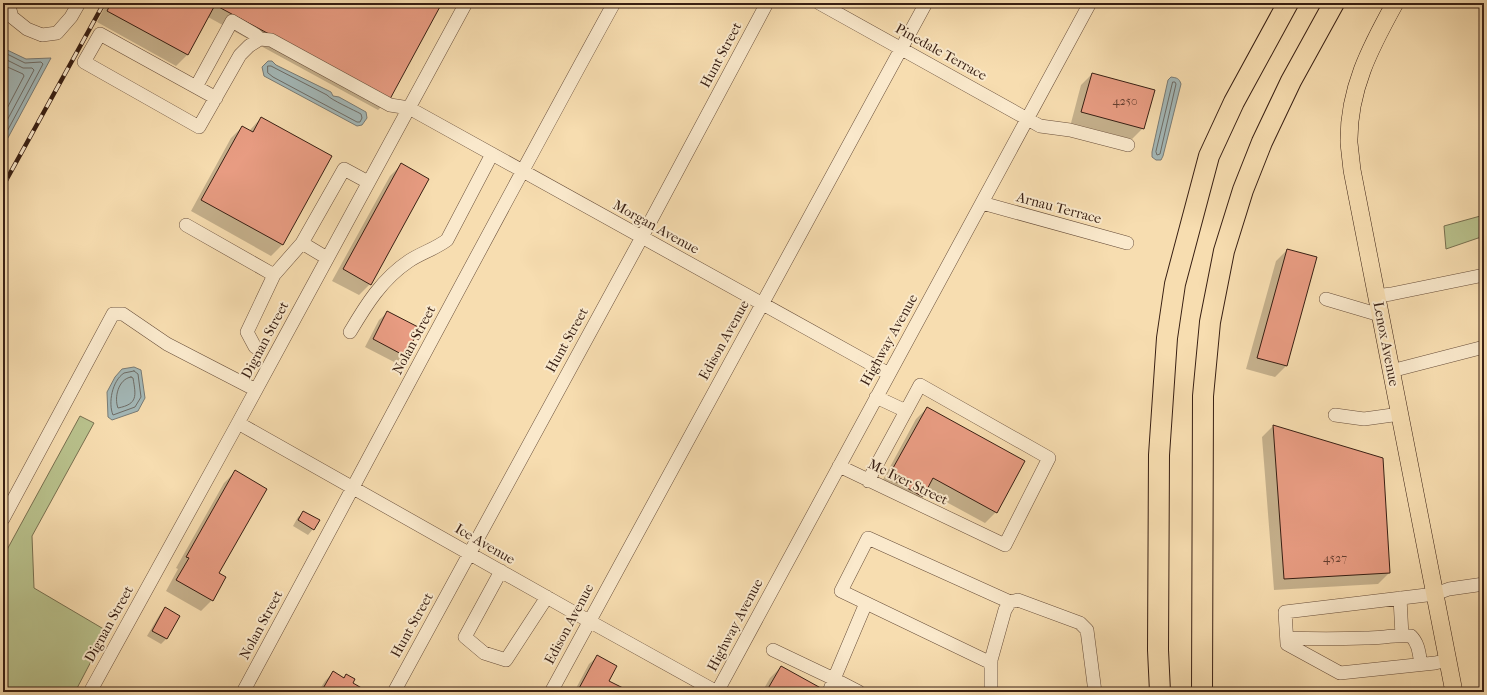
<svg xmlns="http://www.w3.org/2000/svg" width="1487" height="695" viewBox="0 0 1487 695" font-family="'IM FELL French Canon',serif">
<rect width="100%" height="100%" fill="#f7ddb0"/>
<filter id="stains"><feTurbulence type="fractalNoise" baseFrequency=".005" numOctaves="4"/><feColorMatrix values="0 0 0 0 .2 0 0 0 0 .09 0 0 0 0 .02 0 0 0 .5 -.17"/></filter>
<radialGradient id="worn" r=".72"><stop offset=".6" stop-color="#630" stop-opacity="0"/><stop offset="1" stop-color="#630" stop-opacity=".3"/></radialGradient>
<!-- green -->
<path fill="#b9c28d" stroke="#787050" d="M1484 215V236L1446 249 1444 226Z
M80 416 94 423 32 536 34 588 107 631 75 692H3V557Z"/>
<!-- water -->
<path fill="#a3b8b8" stroke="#787b76" d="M3 48 26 59 51 58 3 147Z
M268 61H272L276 65 331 92 333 96 339 97 366 112 367 118 362 125 357 126 264 76 262 67Z
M1171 77C1177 78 1179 78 1181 84L1163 156 1161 160H1156L1152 157V152L1168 80Z
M134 367 141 370 145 398 138 411 112 420 108 417 107 392 115 377 122 369Z"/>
<!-- shadow -->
<path fill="#0003" d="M107 3H441L389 99 378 110 208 17 187 55 176 66 97 22Z
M1092 74 1143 128 1132 139 1071 123 1081 85Z
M261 118 331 156 282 245 271 256 191 211 231 138 242 127 249 131Z
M401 165 370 284 359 295 332 281 390 176Z
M1287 250 1286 366 1275 377 1246 369 1276 261Z
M388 312 404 355 396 363 365 347 379 320Z
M927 408 996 512 985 523 926 491 911 507 878 489 916 419Z
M1273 426 1389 573 1378 584 1274 590 1262 437Z
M235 472 212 600 201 611 166 591 178 569 176 568 224 483Z
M304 512 313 529 308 535 293 526 298 517Z
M165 608 179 616 166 639 161 644 147 636 160 614Z
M598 656 607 681 625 692H574L589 664Z
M781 667 826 692H762L770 678Z
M333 673 343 678 347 675 351 683 362 692H318L325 681Z
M118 689 122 692H115Z"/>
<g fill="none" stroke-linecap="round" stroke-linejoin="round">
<!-- shore -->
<path stroke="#6e6c66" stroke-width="1" d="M3 52 25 63 41 62 43 64 3 139
M3 58 23 68H32L34 70 3 128
M3 65 23 74 24 76 3 116
M268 66H271L327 95C331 100 354 110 361 114L362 118 360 122H357L273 77 268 73Z
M1173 82H1175L1176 84 1160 154 1157 155 1156 152Z
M134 371 138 374 141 397 135 407 113 415C108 403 112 381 124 373 127 372 131 372 134 371Z
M131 377 133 378C136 396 138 404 118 408 114 398 118 379 131 377Z"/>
</g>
<!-- building -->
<path fill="#e89c82" stroke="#381f13" d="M111 3H442L390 99 215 5 188 55 107 11Z
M1092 73 1155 90 1144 129 1081 112Z
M261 117 332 156 283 245 201 200 242 126 253 132Z
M401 163 429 179 371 285 343 269Z
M1287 249 1317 257 1287 366 1257 358Z
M387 311 420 328 405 356 373 339Z
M927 407 1025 461 997 513 933 478 923 497 888 477Z
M1273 425 1383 458 1390 573 1284 579Z
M235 470 267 489 219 573 226 577 213 601 176 580 189 558 186 557Z
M303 511 320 520 314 530 298 520Z
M165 607 180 616 167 639 152 631Z
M597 655 617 666 609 681 627 690 626 692H577Z
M781 666 828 692H766Z
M333 671 344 678 346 674 355 679 353 683 365 690 363 692H321Z"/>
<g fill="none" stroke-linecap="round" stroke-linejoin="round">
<defs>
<path id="minor" d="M8 3 12 17 27 29 42 35 57 33 71 17 79 3
M819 3 1040 126 1070 130 1128 145
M196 87 232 21 256 35 260 39
M216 98 100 34 84 62 199 127 240 55 249 46 260 39 271 40 390 105 409 108 889 374
M982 203 1127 243
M186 225 274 275 302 243
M327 258 302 243 344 169 368 182
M1376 296 1391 294 1484 275
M1326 299 1380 315
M350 332C366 305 382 279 409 261 421 253 435 249 447 240L492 154
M255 347 247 332 274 275
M1391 371 1484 347
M1335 415 1364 419 1400 414
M238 423 589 621 717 692
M839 466 1005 545 1049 458 920 385 906 411 876 397
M868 481 906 411
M3 519 113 314H123L167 344 256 390
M501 571 465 637 484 653 506 660 547 597
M1400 598 1402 636
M1287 638C1313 639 1339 639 1365 638 1380 638 1395 635 1411 636 1419 644 1419 654 1421 664
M773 650 834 679 866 603
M1448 660 1435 663 1340 673 1287 644 1285 612 1435 594 1449 589 1484 584
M991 663 841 591 868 538 1010 602
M90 692 238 423 466 3
M243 692C367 463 488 232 614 3
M394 692 642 237 767 3
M551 692 926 3
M717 692 1090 3
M829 692 834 679 859 692
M991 692V660L1005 610 1010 602 1018 600 1080 623 1087 630 1095 692"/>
<path id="major" d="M1395 3C1370 48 1348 90 1349 143 1350 152 1351 161 1352 170L1454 692"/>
<path id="highway" d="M1160 692 1158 650 1159 455 1167 338 1175 284 1209 156 1234 102 1288 3
M1202 692 1203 396 1210 322 1224 251 1243 190 1262 142 1291 81 1334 3"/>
</defs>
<!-- minor casing -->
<use href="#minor" stroke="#684e3a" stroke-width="14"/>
<!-- major casing -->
<use href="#major" stroke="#381f13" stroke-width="18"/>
<!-- highway casing -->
<use href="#highway" stroke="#381f13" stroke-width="22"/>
<!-- minor -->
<use href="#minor" stroke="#fae9cc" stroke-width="13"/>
<!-- major -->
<use href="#major" stroke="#f7ddb0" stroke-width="17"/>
<!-- highway -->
<use href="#highway" stroke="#f7ddb0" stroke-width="20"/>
<defs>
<path id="rail" d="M3 186 104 3"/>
</defs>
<!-- rail casing -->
<use href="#rail" stroke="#381f13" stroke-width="4.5"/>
<!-- rail -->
<use href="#rail" stroke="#fae9cc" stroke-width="3" stroke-dasharray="9" stroke-linecap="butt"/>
</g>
<g text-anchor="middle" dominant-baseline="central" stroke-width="4" stroke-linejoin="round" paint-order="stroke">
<!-- number labels -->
<g font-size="12" fill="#643e2f">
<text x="1125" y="101">4250</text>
<text x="1335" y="558">4527</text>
</g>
<!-- street labels -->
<g font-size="14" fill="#381f13" stroke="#fae9cc">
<text transform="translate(941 52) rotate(29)">Pinedale Terrace</text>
<text transform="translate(721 55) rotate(-62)">Hunt Street</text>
<text transform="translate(1059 208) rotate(15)">Arnau Terrace</text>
<text transform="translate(656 227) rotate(29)">Morgan Avenue</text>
<text transform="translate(265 340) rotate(-62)">Dignan Street</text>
<text transform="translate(414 340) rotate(-62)">Nolan Street</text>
<text transform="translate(567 340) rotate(-61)">Hunt Street</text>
<text transform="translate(724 340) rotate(-61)">Edison Avenue</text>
<text transform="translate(889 340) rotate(-61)">Highway Avenue</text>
<text transform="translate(1386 344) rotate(79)">Lenox Avenue</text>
<text transform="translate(908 482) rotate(26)">Mc Iver Street</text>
<text transform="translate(485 544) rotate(30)">Ice Avenue</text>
<text transform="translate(109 624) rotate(-61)">Dignan Street</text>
<text transform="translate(569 624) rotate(-62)">Edison Avenue</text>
<text transform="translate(261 625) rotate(-62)">Nolan Street</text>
<text transform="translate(412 625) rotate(-61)">Hunt Street</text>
<text transform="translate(735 625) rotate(-62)">Highway Avenue</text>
</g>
</g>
<!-- margin -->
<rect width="1487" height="695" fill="none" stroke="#f7ddb0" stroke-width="16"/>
<rect x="4" y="4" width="1479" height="687" fill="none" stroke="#381f13" stroke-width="2"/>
<rect x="8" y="8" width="1471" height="679" fill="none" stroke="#381f13"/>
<rect width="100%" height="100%" filter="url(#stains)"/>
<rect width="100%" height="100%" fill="url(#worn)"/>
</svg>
